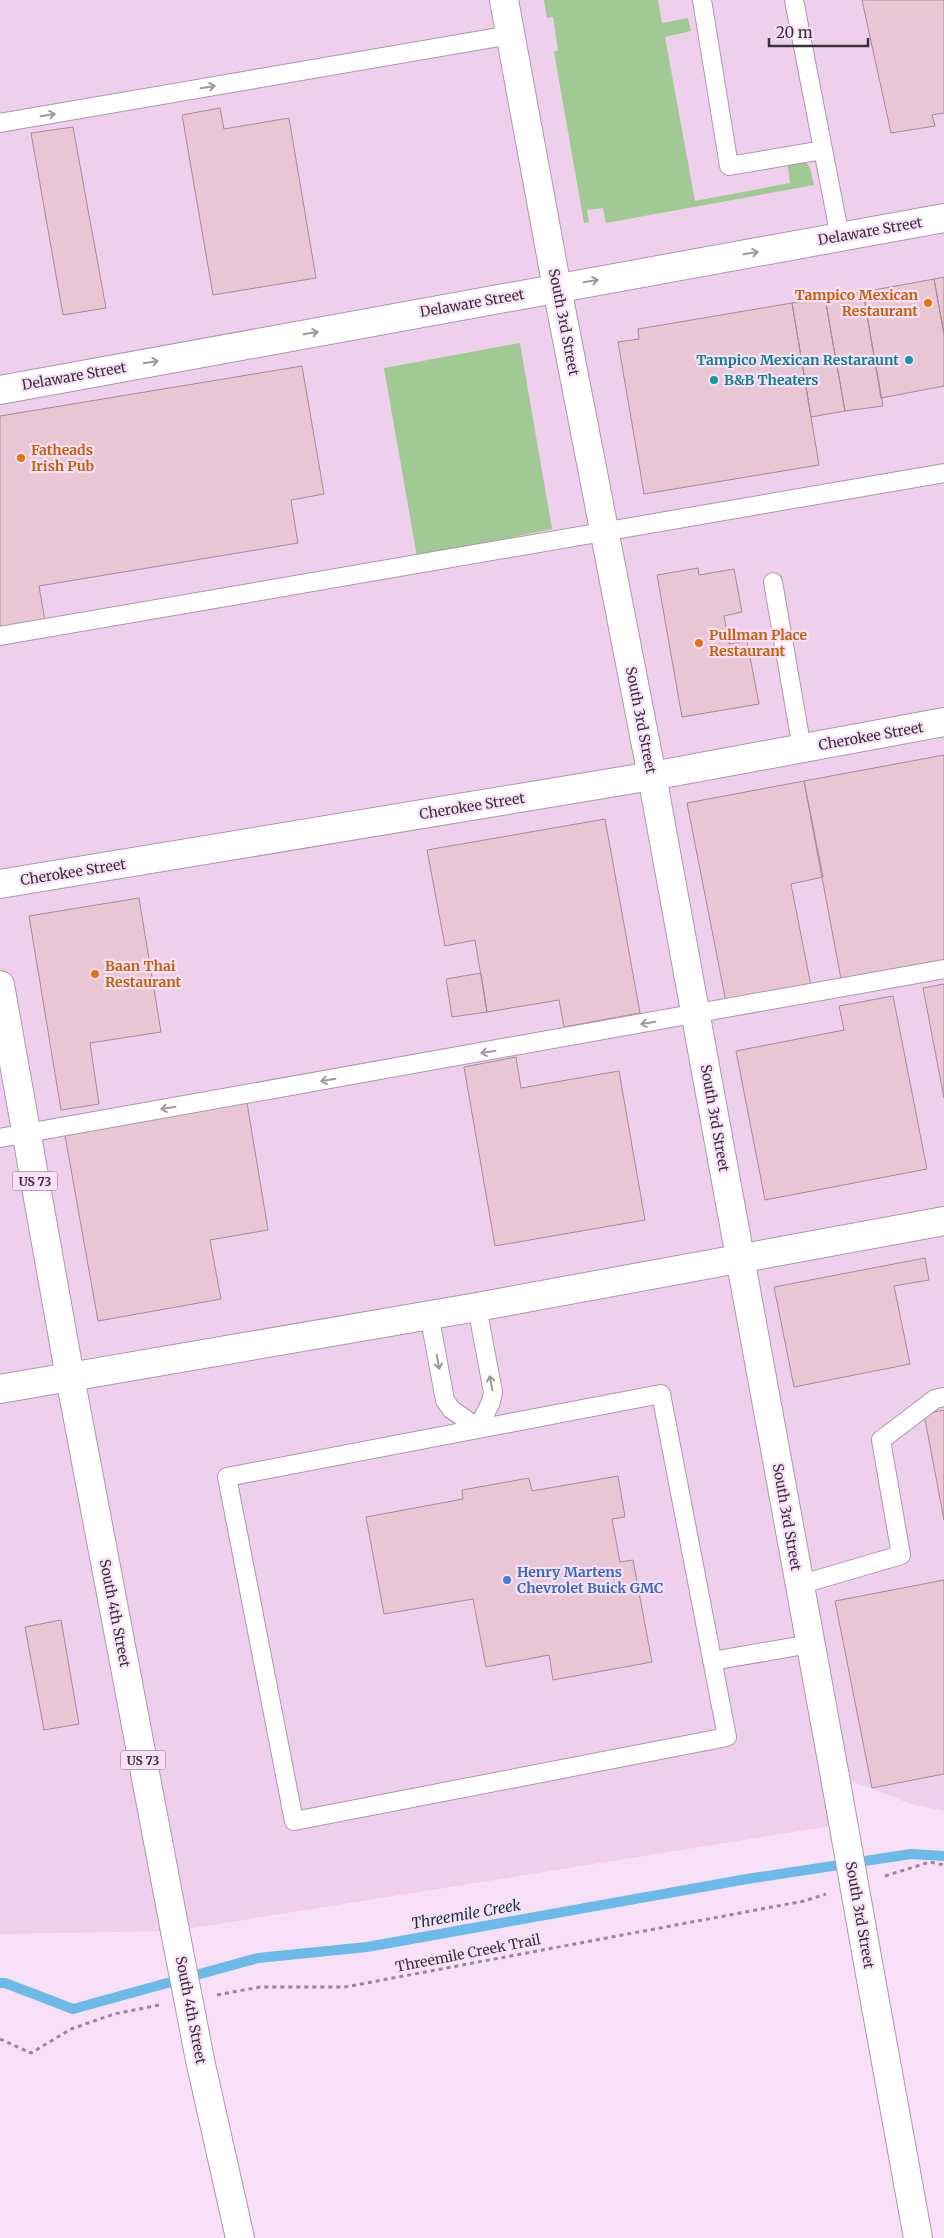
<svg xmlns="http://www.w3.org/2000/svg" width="944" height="2238" viewBox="0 0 944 2238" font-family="Merriweather,serif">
<rect width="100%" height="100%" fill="#f9e0f9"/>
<!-- built -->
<path fill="#eed0ed" d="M0 0H944V1811L910 1804 872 1788 836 1777 844 1824 175 1931 0 1934Z"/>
<!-- green -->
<path fill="#a1c993" d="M544 0H658L662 23 688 18 691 31 665 37 695 201 790 183 787 161 804 159 810 168 814 185 606 223 603 208 587 210 589 222 584 223 554 52 558 50 553 17 547 18Z
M520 343 552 529 417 557 384 368Z"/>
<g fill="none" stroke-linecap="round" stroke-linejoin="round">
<!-- stream -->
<path stroke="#6cbae7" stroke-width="10" d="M0 1983H5L73 2009 258 1958 367 1947 747 1879 911 1854 944 1856"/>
</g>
<!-- building -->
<path fill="#e8c6d3" stroke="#a98996" d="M862 0H944V113L932 115 935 126 891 133Z
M220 108 224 129 289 118 316 278 213 295 182 115Z
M73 127 106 308 63 315 31 133Z
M944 277V334L934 279Z
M934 279 944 334V386L881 398 863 292Z
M863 292 883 406 845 411 825 298Z
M825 298 845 411 811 417 792 303Z
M792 303 819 465 644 494 618 342 639 339 638 329Z
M302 366 324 494 291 500 298 543 39 586 45 621 0 629V416Z
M698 568 699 575 734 569 742 612 724 616 729 644 747 641 759 704 682 717 657 575Z
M944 755V961L841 979 804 781Z
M804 781 823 877 791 884 811 986 726 1002 687 803Z
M605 819 640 1013 564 1027 559 1000 487 1012 475 940 445 946 427 850Z
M139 898 161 1032 90 1043 99 1104 61 1110 29 916Z
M481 973 487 1012 452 1017 446 979Z
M944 984V1098L923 988Z
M893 996 927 1169 765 1200 736 1051 844 1030 839 1006Z
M516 1057 521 1088 619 1071 645 1220 495 1246 464 1067Z
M247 1103 268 1230 210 1240 221 1299 98 1321 64 1130Z
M925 1258 929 1280 894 1286 910 1364 794 1387 774 1287Z
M944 1410V1520L924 1414Z
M618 1476 625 1517 612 1519 620 1562 633 1560 652 1662 553 1680 549 1655 486 1667 473 1599 384 1614 366 1517 463 1499 462 1490 529 1478 532 1491Z
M944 1580V1774L872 1788 835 1601Z
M61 1620 79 1724 44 1730 25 1627Z"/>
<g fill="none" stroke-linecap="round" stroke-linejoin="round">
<defs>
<path id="lane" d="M702 0 729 166 823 150
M794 0 840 237
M0 123 510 35
M773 582 802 749
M0 636 944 473
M0 1138 944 969
M477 1307 493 1392 491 1402 478 1428
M429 1314 445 1400 451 1409 478 1428
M661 1394 727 1737 294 1821 227 1477Z
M799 1585 901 1555 881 1440 935 1399 944 1397
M712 1661 810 1644"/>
<path id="street" d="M0 390 944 218
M0 884 652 776 944 722
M0 1389 477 1307 944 1221"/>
<path id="secondary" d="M504 0 557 288 652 776 835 1777
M872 1985 918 2238"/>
<path id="highway" d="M0 985 70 1377 175 1931
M200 2060 240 2238"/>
</defs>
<!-- lane casing -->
<use href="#lane" stroke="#ae96ad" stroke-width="20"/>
<!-- street casing -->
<use href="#street" stroke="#ae96ad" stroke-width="30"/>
<!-- secondary casing -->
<use href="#secondary" stroke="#ae96ad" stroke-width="30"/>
<!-- highway casing -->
<use href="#highway" stroke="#ae96ad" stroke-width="30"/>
<!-- path -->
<path stroke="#989" stroke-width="3" stroke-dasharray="4 4" stroke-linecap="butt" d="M885 1876 930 1862 944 1865
M217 1995 260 1987H345L804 1901 826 1894
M0 2039 31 2053 71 2029 114 2014 159 2005"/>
<!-- lane -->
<use href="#lane" stroke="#fff" stroke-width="18"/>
<!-- street -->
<use href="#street" stroke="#fff" stroke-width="28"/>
<!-- secondary -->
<use href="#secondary" stroke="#fff" stroke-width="28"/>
<!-- highway -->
<use href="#highway" stroke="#fff" stroke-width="28"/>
<defs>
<path id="secondary-bridge" d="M835 1777 872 1985"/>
<path id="highway-bridge" d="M175 1931 200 2060"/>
</defs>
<!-- secondary-bridge casing -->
<use href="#secondary-bridge" stroke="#ae96ad" stroke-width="30" stroke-linecap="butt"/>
<!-- highway-bridge casing -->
<use href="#highway-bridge" stroke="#ae96ad" stroke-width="30" stroke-linecap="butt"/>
<!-- secondary-bridge -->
<use href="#secondary-bridge" stroke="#fff" stroke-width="28"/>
<!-- highway-bridge -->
<use href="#highway-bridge" stroke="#fff" stroke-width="28"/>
</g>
<!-- one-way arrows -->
<defs><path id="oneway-shaft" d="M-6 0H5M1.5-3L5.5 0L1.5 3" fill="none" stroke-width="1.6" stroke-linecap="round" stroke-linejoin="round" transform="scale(1.25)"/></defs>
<g stroke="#9c989c">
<use href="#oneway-shaft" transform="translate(208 87) rotate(-10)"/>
<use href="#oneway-shaft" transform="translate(48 115) rotate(-10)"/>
<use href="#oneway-shaft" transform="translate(751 253) rotate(-10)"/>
<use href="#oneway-shaft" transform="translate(591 281) rotate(-10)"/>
<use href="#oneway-shaft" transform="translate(311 333) rotate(-10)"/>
<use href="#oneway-shaft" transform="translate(151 362) rotate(-10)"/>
<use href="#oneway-shaft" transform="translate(648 1023) rotate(170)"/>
<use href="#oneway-shaft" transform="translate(488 1052) rotate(170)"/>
<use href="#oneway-shaft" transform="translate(328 1080) rotate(170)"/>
<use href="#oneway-shaft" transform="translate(168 1108) rotate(170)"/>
<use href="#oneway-shaft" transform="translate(438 1362) rotate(80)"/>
<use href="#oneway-shaft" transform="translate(491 1383) rotate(-101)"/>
</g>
<!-- markers -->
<g fill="#e8710a" stroke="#f9e0f9" stroke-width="2">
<circle cx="928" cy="303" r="5"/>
<circle cx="21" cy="458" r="5"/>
<circle cx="699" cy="643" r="5"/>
<circle cx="95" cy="974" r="5"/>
</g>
<g fill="#0f9aa8" stroke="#f9e0f9" stroke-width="2">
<circle cx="909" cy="360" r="5"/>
<circle cx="714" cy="380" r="5"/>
</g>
<circle fill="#3f7fe0" stroke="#f9e0f9" stroke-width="2" cx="507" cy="1580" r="5"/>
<g text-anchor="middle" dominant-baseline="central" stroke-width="4.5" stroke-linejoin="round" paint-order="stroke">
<!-- shield labels -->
<g fill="#f9e0f9" stroke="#736573" stroke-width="1">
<rect x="12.5" y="1171.5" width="45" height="19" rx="4"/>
<rect x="120.5" y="1750.5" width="45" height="19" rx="4"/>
</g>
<g font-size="12" font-weight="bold" fill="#393039">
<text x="35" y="1181">US 73</text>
<text x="143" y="1760">US 73</text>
</g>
<!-- street labels -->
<g font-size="14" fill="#393039" stroke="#f9e0f9">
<text transform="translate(870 231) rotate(-10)">Delaware Street</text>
<text transform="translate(472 303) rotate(-10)">Delaware Street</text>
<text transform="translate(564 322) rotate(79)">South 3rd Street</text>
<text transform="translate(74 376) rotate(-10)">Delaware Street</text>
<text transform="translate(641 720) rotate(79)">South 3rd Street</text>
<text transform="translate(871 736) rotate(-10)">Cherokee Street</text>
<text transform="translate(472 806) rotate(-9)">Cherokee Street</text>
<text transform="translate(73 872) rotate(-9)">Cherokee Street</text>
<text transform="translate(715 1118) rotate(80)">South 3rd Street</text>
<text transform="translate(787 1517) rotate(80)">South 3rd Street</text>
<text transform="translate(115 1613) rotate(79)">South 4th Street</text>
<text transform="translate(860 1915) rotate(80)">South 3rd Street</text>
<text transform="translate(468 1953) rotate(-11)">Threemile Creek Trail</text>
<text transform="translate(191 2010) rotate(79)">South 4th Street</text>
</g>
<!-- food labels -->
<g font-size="14" font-weight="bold" fill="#c56008" stroke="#f9e0f9" text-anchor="start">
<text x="918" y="295" text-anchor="end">Tampico Mexican<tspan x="918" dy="16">Restaurant</tspan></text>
<text x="31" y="450">Fatheads<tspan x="31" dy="16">Irish Pub</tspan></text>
<text x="709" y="635">Pullman Place<tspan x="709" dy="16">Restaurant</tspan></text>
<text x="105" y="966">Baan Thai<tspan x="105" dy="16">Restaurant</tspan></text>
</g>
<!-- culture labels -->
<g font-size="14" font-weight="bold" fill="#0d838f" stroke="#f9e0f9" text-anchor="end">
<text x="899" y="360">Tampico Mexican Restaraunt</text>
<text x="724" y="380" text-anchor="start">B&amp;B Theaters</text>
</g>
<!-- shop labels -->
<g font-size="14" font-weight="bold" fill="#366cbe" stroke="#f9e0f9" text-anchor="start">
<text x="517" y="1572">Henry Martens<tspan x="517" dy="16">Chevrolet Buick GMC</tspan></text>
</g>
<!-- water labels -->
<g font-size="15" font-style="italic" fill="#113447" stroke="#f9e0f9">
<text transform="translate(466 1914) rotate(-10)">Threemile Creek</text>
</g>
</g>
<!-- scale -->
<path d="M769 38v8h99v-8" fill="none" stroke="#393039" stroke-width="2.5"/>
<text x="776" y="38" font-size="15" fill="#393039" stroke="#f9e0f9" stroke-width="4" paint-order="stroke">20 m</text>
</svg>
